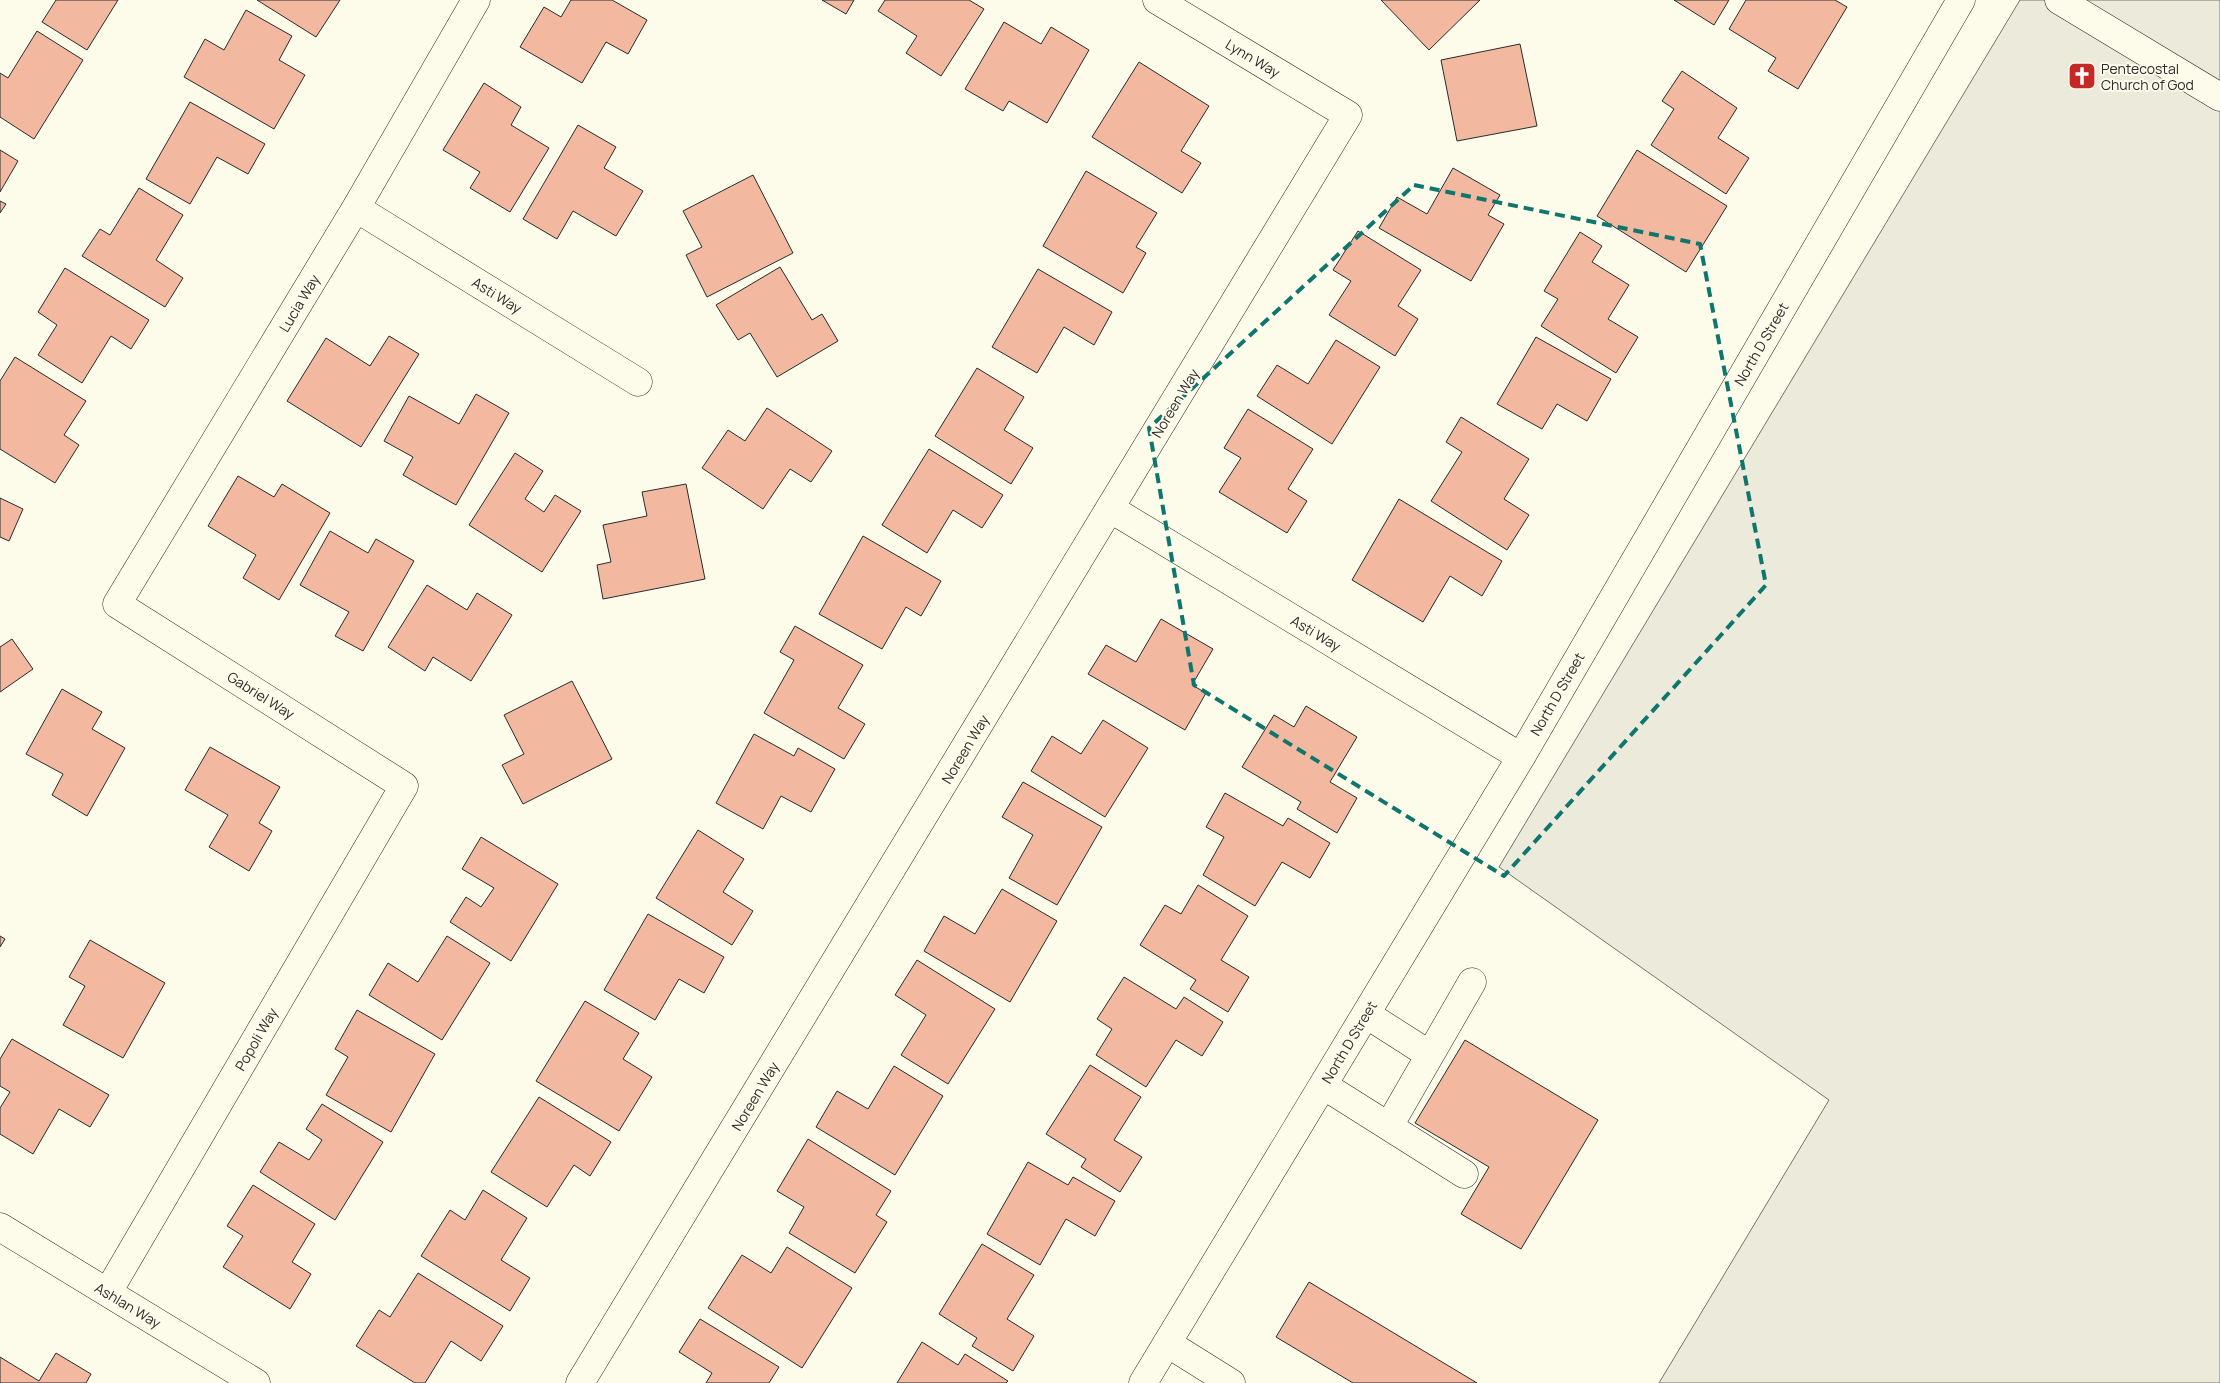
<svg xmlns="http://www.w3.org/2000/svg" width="2220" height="1383" viewBox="0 0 2220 1383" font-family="Manrope,sans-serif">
<rect width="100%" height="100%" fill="#fdfbea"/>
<!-- green -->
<path fill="#ecebdb" stroke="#74746e" d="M2020 0H2220V1383H1659L1829 1100 1499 867Z"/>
<!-- building -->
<path fill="#f2b8a0" stroke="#2b2b2b" d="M56 0H118L87 50 42 22Z
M257 0H340L316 37Z
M571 0H612L647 20 628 54 606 42 582 83 520 47 544 7 561 17Z
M822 0H854L846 14Z
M885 0H969L984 9 941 76 906 53 917 36 878 11Z
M1381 0H1480L1429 50Z
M1674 0H1729L1714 25Z
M1746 0H1835L1847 7 1798 89 1768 71 1776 58 1729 29Z
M246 10 292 36 279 60 305 75 274 129 184 77 205 39 224 50Z
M1004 22 1041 44 1051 27 1089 50 1047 123 1009 101 1003 111 965 89Z
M37 31 83 60 34 139 0 117V73L8 78Z
M1520 44 1537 126 1457 141 1441 60Z
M1139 62 1209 106 1181 151 1201 163 1182 193 1092 137Z
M1682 71 1737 108 1718 138 1749 158 1726 194 1651 145 1674 109 1662 101Z
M484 83 521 107 511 125 549 148 510 212 470 188 480 172 443 150Z
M190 102 265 144 248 174 217 157 190 204 146 179Z
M578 125 616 147 604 168 643 191 616 236 573 211 557 239 523 219Z
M0 150 18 161 0 192Z
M1637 150 1727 206 1686 272 1597 216Z
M1453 168 1500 195 1488 215 1504 224 1471 281 1379 228 1397 197 1427 214Z
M1086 171 1157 213 1136 247 1146 253 1123 293 1043 246Z
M753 175 793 253 707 297 686 255 702 247 683 211Z
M139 188 183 215 156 260 183 278 165 307 82 256 100 229 110 235Z
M0 201 6 204 0 213Z
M1358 231 1421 270 1398 306 1418 319 1395 356 1329 315 1351 281 1333 270Z
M1580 232 1602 246 1592 262 1629 285 1608 319 1638 337 1616 373 1541 326 1558 299 1544 291Z
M780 267 812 320 822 314 838 341 777 377 750 333 738 340 716 305Z
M65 268 149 320 131 349 111 336 82 383 38 355 57 325 38 312Z
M1038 269 1112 312 1094 345 1064 327 1037 373 992 347Z
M389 336 419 354 361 447 287 401 326 338 370 366Z
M1536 337 1611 379 1587 421 1557 404 1542 429 1497 404Z
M1336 340 1380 367 1332 444 1257 396 1277 365 1308 384Z
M15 357 86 401 64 435 79 445 55 483 0 449V381Z
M977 368 1024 397 1004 430 1033 448 1011 484 935 436Z
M476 394 509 413 456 505 403 475 413 457 384 441 409 396 459 424Z
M767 408 832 451 811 482 790 469 763 509 702 468 728 430 745 441Z
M1248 409 1313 449 1288 489 1307 501 1287 533 1219 492 1241 458 1224 448Z
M1461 417 1529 459 1504 499 1529 515 1507 550 1431 501 1462 452 1446 442Z
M929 449 1003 495 982 528 953 510 927 553 882 525Z
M515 453 543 471 525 499 544 512 555 495 581 511 542 572 469 525Z
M238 476 274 497 282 484 330 513 279 600 243 578 256 555 208 526Z
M686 484 705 579 603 599 597 565 611 562 603 525 647 516 642 492Z
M0 498 23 509 9 541 0 537Z
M1399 499 1502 561 1482 596 1450 576 1423 622 1352 580Z
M330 531 368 553 376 539 414 561 363 651 335 636 349 612 300 585Z
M863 536 941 581 921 616 906 607 882 649 819 614Z
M427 585 467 610 477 593 512 615 471 681 433 657 425 671 388 647Z
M1161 619 1213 649 1192 685 1206 693 1185 730 1088 674 1106 645 1136 662Z
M795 626 863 665 838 708 865 724 844 759 764 713 794 660 780 652Z
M12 639 33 669 0 692V647Z
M572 681 612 759 523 804 502 765 524 754 504 715Z
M62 689 102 712 92 729 125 748 87 816 52 795 63 774 26 754Z
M1306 706 1357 737 1330 782 1357 798 1337 833 1297 809 1301 802 1242 767 1274 715 1294 727Z
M1103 720 1148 748 1105 817 1031 771 1052 736 1081 754Z
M754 734 794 756 798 748 835 769 811 812 781 796 763 829 716 803Z
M210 747 280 787 259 823 272 831 249 871 209 847 228 815 185 790Z
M1023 782 1102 827 1057 905 1009 878 1033 835 1002 817Z
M1225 793 1283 826 1288 818 1330 843 1310 878 1282 862 1255 906 1203 875 1224 837 1206 827Z
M698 830 744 859 723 892 753 911 732 945 656 898Z
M481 837 558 884 511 961 450 922 466 897 481 907 494 888 462 869Z
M1198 885 1248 916 1221 960 1249 977 1228 1012 1190 989 1196 980 1140 945 1165 905 1181 914Z
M1002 889 1057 921 1010 1002 924 951 944 916 975 934Z
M648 914 724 957 704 993 679 979 655 1020 604 990Z
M0 936 5 939 0 947Z
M447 936 490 963 442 1040 369 995 388 963 418 982Z
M90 940 165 983 123 1058 63 1025 85 986 69 977Z
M917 960 995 1009 948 1084 901 1055 926 1015 895 995Z
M1124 977 1176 1009 1184 997 1223 1022 1202 1056 1176 1040 1146 1087 1096 1055 1112 1029 1097 1019Z
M585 1001 639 1033 623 1059 652 1077 619 1131 536 1081Z
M357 1010 435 1054 391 1132 326 1095 348 1057 335 1049Z
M12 1039 109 1095 90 1127 59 1109 33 1154 0 1134V1108L10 1092 0 1086V1059Z
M1465 1040 1598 1120 1521 1249 1461 1214 1489 1167 1415 1123Z
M1090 1065 1141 1097 1114 1140 1142 1157 1120 1192 1081 1167 1086 1159 1046 1134Z
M894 1066 943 1096 895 1175 816 1127 837 1091 868 1109Z
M539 1097 611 1142 590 1176 574 1165 547 1207 491 1172Z
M322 1104 383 1142 335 1220 260 1172 279 1142 309 1160 322 1140 306 1129Z
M808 1139 891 1191 876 1215 887 1222 855 1273 789 1233 804 1207 777 1191Z
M1028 1162 1068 1185 1073 1177 1115 1201 1095 1236 1066 1219 1040 1265 987 1234Z
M253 1185 315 1224 292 1262 311 1274 290 1309 223 1267 243 1236 227 1226Z
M483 1190 527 1218 501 1260 530 1278 510 1311 421 1256 450 1210 465 1220Z
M982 1244 1034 1275 1007 1319 1034 1336 1013 1371 972 1346 977 1338 939 1314Z
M787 1247 852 1288 802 1368 708 1308 742 1255 771 1273Z
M418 1273 503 1326 481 1361 451 1341 425 1383H415L356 1346 379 1310 390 1317Z
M1309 1282 1477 1383H1353L1276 1337Z
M700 1319 779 1367 769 1383H706L712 1373 679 1352Z
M922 1342 958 1365 965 1354 1008 1381 1006 1383H897Z
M56 1353 91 1374 86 1383H0V1357L39 1381Z"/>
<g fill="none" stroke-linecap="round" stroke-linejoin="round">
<defs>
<path id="minor" d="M2059 0 2220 97
M356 208 638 382
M1111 509 1521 757
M1366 1014 1430 1055
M1323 1085 1464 1174
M1389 1126 1472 982
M0 1227 256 1383
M108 1292 404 786 117 604 356 208 476 0
M1167 1343 1231 1383
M580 1383 1348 115 1157 0
M1143 1383 1521 757 1961 0"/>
</defs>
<!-- minor casing -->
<use href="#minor" stroke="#2b2b2b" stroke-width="29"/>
<!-- minor -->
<use href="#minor" stroke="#fdfbea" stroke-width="28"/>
</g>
<!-- marked area -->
<path fill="none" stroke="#0f766e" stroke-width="4" stroke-dasharray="10 6" stroke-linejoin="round" d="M1414 185 1700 244 1766 585 1504 876 1194 685 1149 428Z"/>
<!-- icons -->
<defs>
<symbol id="church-square" viewBox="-11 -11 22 22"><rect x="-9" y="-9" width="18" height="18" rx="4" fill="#c62828" stroke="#fdfbea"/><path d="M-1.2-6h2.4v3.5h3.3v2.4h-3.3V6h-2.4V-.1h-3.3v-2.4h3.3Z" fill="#fff"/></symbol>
</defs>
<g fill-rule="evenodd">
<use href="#church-square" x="2066" y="60" width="32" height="32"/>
</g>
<g text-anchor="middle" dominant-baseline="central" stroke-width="4" stroke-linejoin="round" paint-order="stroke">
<!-- street labels -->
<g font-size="14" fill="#2b2b2b" stroke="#fdfbea">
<text transform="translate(1253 58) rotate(31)">Lynn Way</text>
<text transform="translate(497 295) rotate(32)">Asti Way</text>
<text transform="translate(299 303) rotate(-59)">Lucia Way</text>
<text transform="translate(1761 344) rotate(-60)">North D Street</text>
<text transform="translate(1175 403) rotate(-59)">Noreen Way</text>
<text transform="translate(1316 633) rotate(31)">Asti Way</text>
<text transform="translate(1557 694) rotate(-60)">North D Street</text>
<text transform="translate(261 695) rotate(32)">Gabriel Way</text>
<text transform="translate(965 749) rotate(-59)">Noreen Way</text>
<text transform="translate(256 1039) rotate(-60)">Popoli Way</text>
<text transform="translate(1349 1042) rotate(-59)">North D Street</text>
<text transform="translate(755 1096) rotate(-59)">Noreen Way</text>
<text transform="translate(128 1305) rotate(31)">Ashlan Way</text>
</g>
<!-- poi labels -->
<g font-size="14" fill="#2b2b2b" stroke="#fdfbea" text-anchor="start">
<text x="2101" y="68">Pentecostal<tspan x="2101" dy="16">Church of God</tspan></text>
</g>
</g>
</svg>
